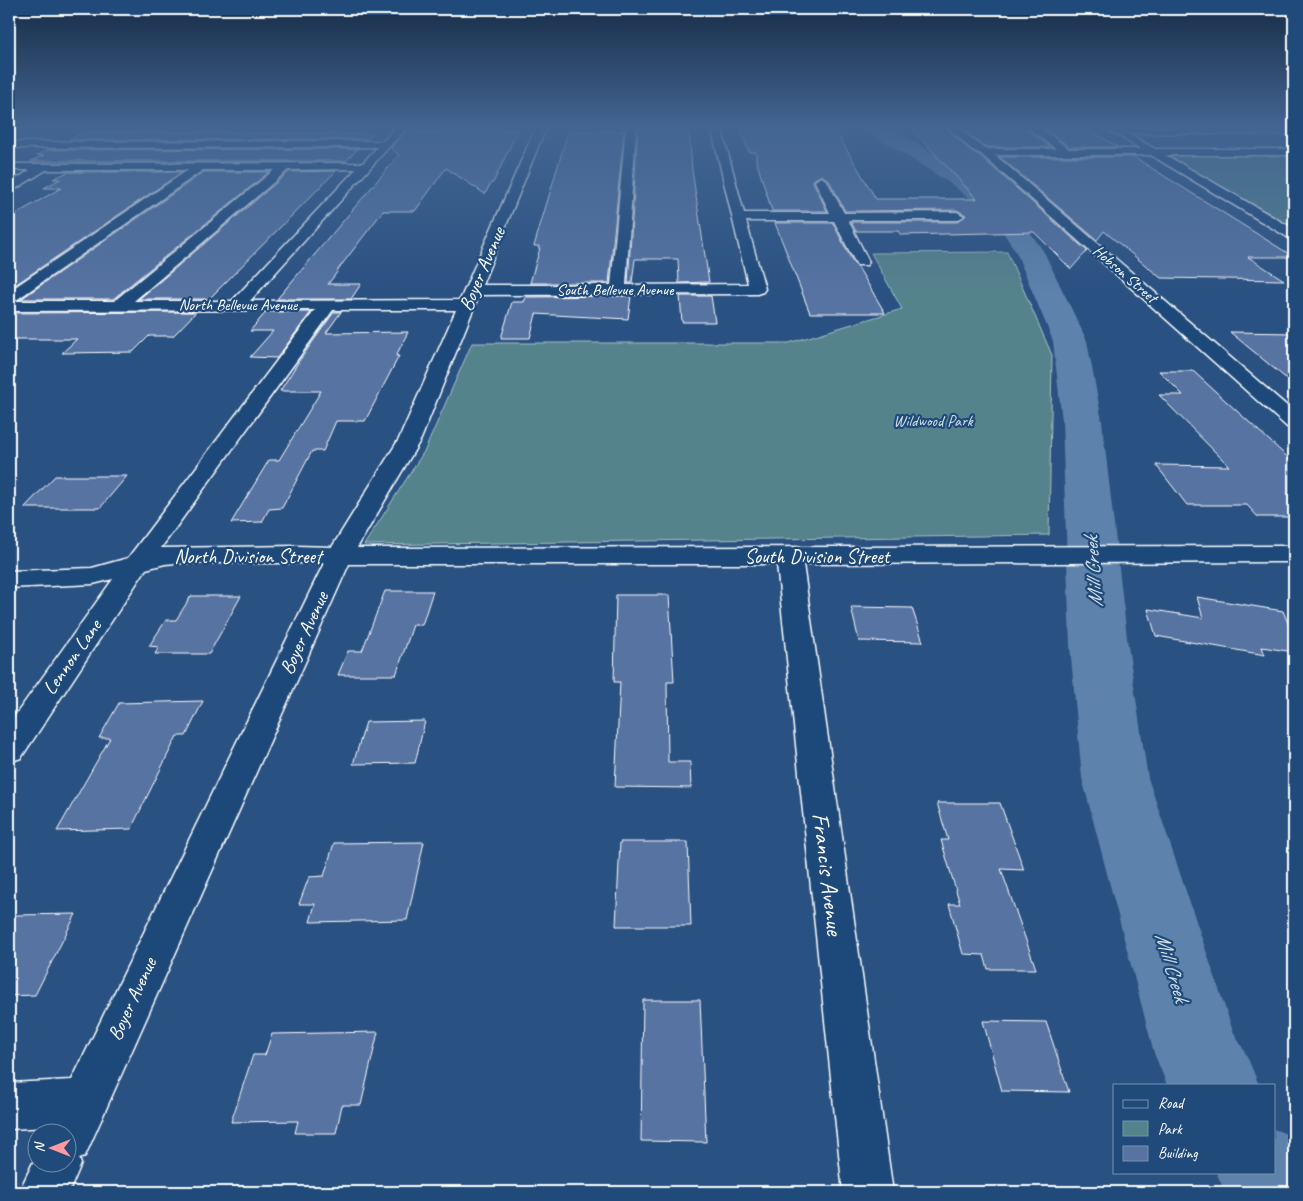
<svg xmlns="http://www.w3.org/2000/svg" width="1303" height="1201" viewBox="0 0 1303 1201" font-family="Caveat,sans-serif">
<rect width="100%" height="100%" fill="#295181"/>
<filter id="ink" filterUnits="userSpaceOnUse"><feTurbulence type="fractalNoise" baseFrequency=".02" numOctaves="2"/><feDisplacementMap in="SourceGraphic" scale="10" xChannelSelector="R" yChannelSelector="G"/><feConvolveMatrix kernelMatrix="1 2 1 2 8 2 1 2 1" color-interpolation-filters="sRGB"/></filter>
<g filter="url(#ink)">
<!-- green -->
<path fill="#54838c" stroke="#aac1c6" d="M1169 153 1294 154V228L1167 156Z
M1007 252 1052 355 1049 535 364 545 425 450 472 343H789L902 309 871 253Z"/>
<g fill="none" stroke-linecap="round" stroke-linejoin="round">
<!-- river -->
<path fill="#5d83ac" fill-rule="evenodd" d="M866 127H889L967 174 1013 208 1044 252 1087 341 1102 421 1128 646 1148 778 1233 1031 1246 1054 1259 1085H1167L1154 1053 1082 778 1070 646 1062 421 1053 341 1016 252 994 218 951 184 868 131Z
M1274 1129 1294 1137V1192H1225L1216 1172H1274Z"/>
</g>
<!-- building -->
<path fill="#5673a2" stroke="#fff" d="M911 128H946L970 150 980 156 1087 251 1071 269 1034 232 901 235 898 231H856L851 222H957L966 215 957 210 845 211 829 180 822 175 814 179 813 182 827 211H772L756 160V152H749L741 129 835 130 876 199H977Z
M962 128H1025L1050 147H987L980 143Z
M1043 128H1086L1118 147H1070Z
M638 129H689L692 170 709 282 679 283 678 259H635L632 283H628Z
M474 130H518L493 183H491L485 194 446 168 415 211H383L337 271H338L328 284H361L351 299H277L399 155 391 148 405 132H472Z
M609 131H624L609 283H530L540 248H538L539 246H534L568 132Z
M85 132H237L234 133 373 134 368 139 68 140Z
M358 149 346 161H31L44 155H37L48 150Z
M1000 157H1134L1294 257H1248L1284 280 1161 278 1104 231 1097 240Z
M336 171 209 299H139L289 172Z
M68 172H182L9 289V218L61 188H44L60 179H53Z
M204 172H269L113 299H21Z
M775 223H833L853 263 858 267 885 313H810Z
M631 296 628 319 536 314 530 338H501L512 302H524L526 297Z
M680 296H711L715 322H682Z
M196 312 173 336H149L133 352 62 353 77 339H9V313Z
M266 312H311L277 358 250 357 273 331H250Z
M334 312H341L326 333 408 332 396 356H399L365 421H336L323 451H312L282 508 269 509 262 522 231 523 269 460H279L321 391H280L299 361Z
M1230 332 1294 333V385Z
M1159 371H1193L1294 463V517H1258L1247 505H1187L1156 465 1229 466 1159 395H1183Z
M55 476H127L100 508H24Z
M385 591H433L422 625H413L396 675H338L348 651H362Z
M616 595H669L674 682H667L668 762H690L691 788 615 787 620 682H614Z
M191 596H241L209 654H155L159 647 149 646 166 620H176Z
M1197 597 1283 611 1294 637V652L1262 647 1265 655 1156 636 1148 609 1203 618Z
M851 607 912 608 923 642 859 641Z
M203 701 186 736H177L131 829 57 831 110 738H99L119 703Z
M425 721 415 763 353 764 366 722Z
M937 803H1000L1024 870 1001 869 1036 969H988L984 955 963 954 949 904H960L941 840H948Z
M424 842 407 920 310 922 315 904H299L309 877 324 876 334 843Z
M620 842H688L691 926H616Z
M76 914 35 995 9 996V928L16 915Z
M643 1000H700L706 1142 641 1141Z
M983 1021 1046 1022 1069 1092 1002 1091Z
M378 1032 361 1105H342L336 1133H295L298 1121 231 1122 253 1055H265L272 1034Z"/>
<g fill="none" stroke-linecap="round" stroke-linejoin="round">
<defs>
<path id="minor" d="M396 127H407L250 301 460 300 536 127H546L482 285H611L626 127H636L626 285 748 284 711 127H721L744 213H830L815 181 821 177 827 181 844 213 957 212 964 216 957 220H848L869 262 867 265H857L855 262 834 221H746L765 289 763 292 757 294 479 295 421 439 357 548 1294 546V562L803 564 893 1192H843L777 564H349L85 1156 79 1158 81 1164 69 1192H19L38 1152V1164H68V1134H47L49 1127 9 1129V1083L72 1080 324 563H177L165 564 146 569 21 758 9 762V724L113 579 93 584 9 588V571L92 568 128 558 315 310 9 311V291L188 170H46L9 193V184L30 170H9V164L363 163 377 147 9 148V142L383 141ZM356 169 232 301H134L288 170ZM203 170H274L114 301H15ZM333 310H456L399 439 332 547 296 546 161 548Z
M948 127H959L979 145 987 149H1056L1027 127H1039L1069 149H1294V155H995L1294 412V429L1287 427 981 154 971 149Z
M1116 128H1294V134L1112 133V129Z"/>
<path id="major" d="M1104 127H1117L1294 229V239L1289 238Z"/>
</defs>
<!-- minor casing -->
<use href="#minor" stroke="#fff" stroke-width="3"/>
<!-- major casing -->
<use href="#major" stroke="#fff" stroke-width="3"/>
<!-- minor -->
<use href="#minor" fill="#1f4a7a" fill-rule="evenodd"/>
<!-- major -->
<use href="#major" fill="#1f4a7a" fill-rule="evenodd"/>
</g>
</g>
<!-- sky -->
<linearGradient id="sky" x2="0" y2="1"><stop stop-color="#172d47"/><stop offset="0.43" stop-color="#436592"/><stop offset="1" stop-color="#436592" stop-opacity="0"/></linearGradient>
<rect width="1303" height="295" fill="url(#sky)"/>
<g text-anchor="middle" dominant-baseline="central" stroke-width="4.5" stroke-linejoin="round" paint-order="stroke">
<!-- far-street labels -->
<g font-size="16" fill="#fff" stroke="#1f4a7a">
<text transform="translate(1125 274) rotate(41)">Hobson Street</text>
<text x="615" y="290">South Bellevue Avenue</text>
<text x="238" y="305">North Bellevue Avenue</text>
</g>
<!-- far-park labels -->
<g font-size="16" fill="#d4e0e2" stroke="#1f4a7a">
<text x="933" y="421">Wildwood Park</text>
</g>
<!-- street labels -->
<g font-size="20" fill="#fff" stroke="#1f4a7a">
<text transform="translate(482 269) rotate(-67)">Boyer Avenue</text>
<text x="248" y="556">North Division Street</text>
<text x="817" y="556">South Division Street</text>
<text transform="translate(304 633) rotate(-65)">Boyer Avenue</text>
<text transform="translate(72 657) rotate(-55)">Lennon Lane</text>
<text transform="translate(132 999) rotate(-65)">Boyer Avenue</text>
</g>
<!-- water labels -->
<g font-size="21" font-style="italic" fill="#d6e0ea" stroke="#1f4a7a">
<text transform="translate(1093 572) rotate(-94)">Mill Creek</text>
<text transform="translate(1172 967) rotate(73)">Mill Creek</text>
</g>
<!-- near-street labels -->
<g font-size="24" fill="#fff" stroke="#1f4a7a">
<text transform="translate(828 874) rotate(83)">Francis Avenue</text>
</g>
</g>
<!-- margin -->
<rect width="1303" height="1201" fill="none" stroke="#1f4a7a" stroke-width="30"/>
<rect x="15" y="15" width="1273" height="1171" fill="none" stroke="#fff" stroke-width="2" filter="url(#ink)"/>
<!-- legend -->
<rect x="1113" y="1084" width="162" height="90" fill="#1f4a7a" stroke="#7992af"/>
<rect x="1123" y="1100" width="25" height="8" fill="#1f4a7a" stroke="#7992af"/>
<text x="1158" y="1108" font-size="15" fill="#ffffff">Road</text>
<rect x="1123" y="1121" width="25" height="15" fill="#54838c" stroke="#7992af"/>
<text x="1158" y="1134" font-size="15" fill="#ffffff">Park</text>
<rect x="1123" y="1146" width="25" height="15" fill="#5673a2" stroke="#7992af"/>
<text x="1158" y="1158" font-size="15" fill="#ffffff">Building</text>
<!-- north arrow -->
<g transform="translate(52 1148) rotate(270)"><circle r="24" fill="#1f4a7a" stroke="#7992af"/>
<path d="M0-4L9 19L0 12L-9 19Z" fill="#ff9aa2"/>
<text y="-8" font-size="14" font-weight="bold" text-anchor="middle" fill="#ffffff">N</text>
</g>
</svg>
